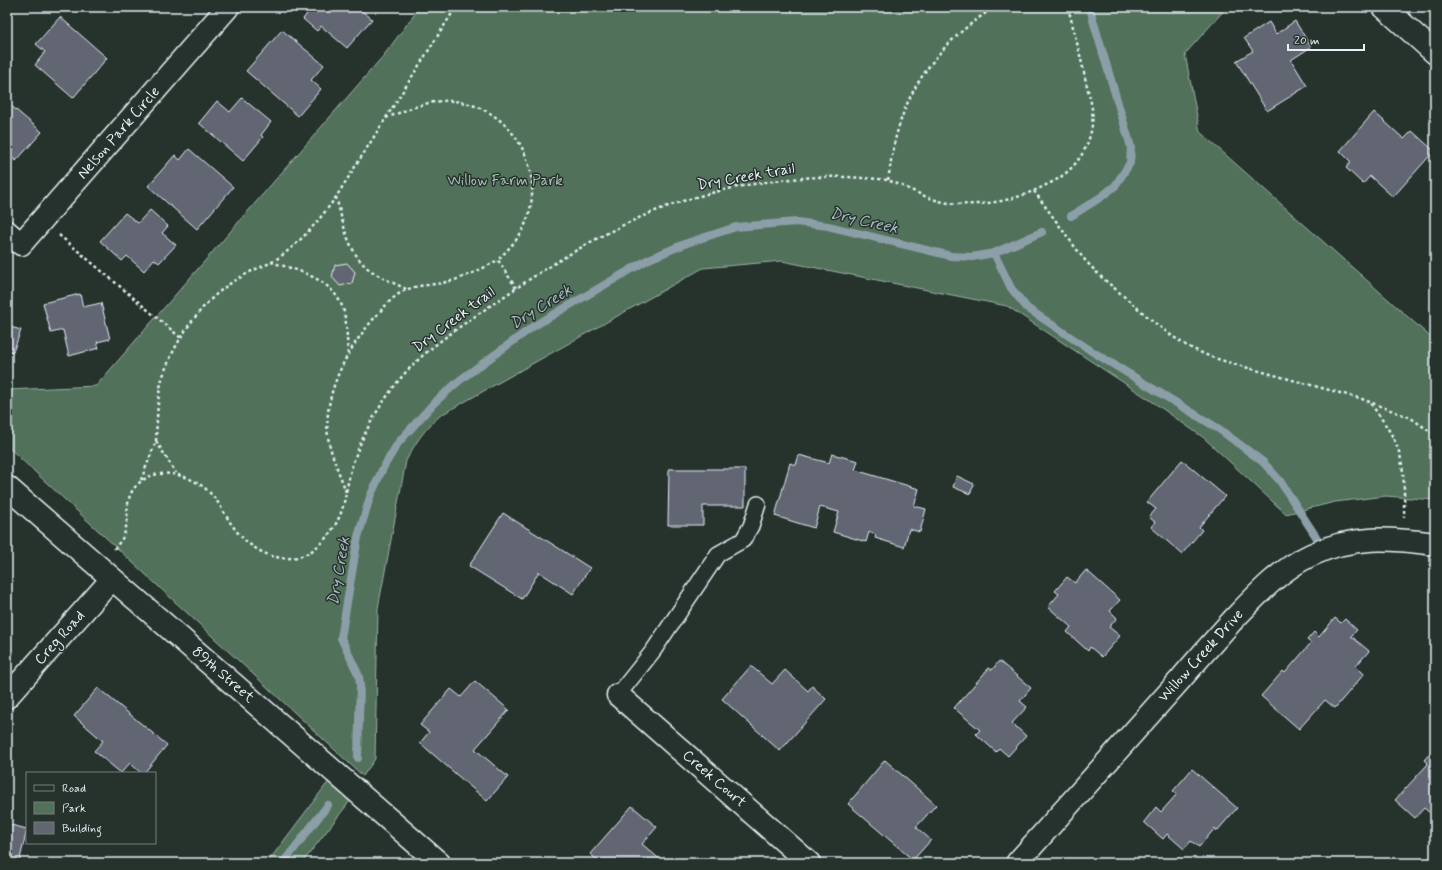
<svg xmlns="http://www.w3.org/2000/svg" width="1442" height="870" viewBox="0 0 1442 870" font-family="Mynerve,sans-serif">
<rect width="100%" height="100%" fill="#26332d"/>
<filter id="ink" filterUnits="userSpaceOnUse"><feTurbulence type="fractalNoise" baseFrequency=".025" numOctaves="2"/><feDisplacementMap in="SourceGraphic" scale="8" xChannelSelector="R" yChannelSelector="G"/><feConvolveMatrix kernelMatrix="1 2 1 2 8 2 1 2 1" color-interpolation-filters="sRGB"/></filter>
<g filter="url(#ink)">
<!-- green -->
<path fill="#51715a" stroke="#9cb1a9" d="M420 7H1227L1185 54 1200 132 1435 341V500L1386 496 1335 502 1286 514 1204 438 1150 400 1007 306 782 261 703 268 441 415C425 428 415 443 406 461L378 608 375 759 363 776 7 446V390L96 386 384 55Z
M335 773 357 792 302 863H267Z"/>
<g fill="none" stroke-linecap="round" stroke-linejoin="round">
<!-- stream -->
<path stroke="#8c9fa9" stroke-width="8" d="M1071 216 1101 197 1115 186 1130 163 1131 147 1093 20 1090 7
M994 253 1011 288 1027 308 1093 352 1219 429 1263 462 1280 481 1324 549
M358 758 360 685 359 676 341 638 358 537 370 497 383 468 398 443 434 403 460 380 534 326 649 259 687 243 736 227 796 222 828 226 951 256 972 257 994 253 1042 232
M283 863 328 805"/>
</g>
<!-- building -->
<path fill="#626572" stroke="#e8f1f8" d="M306 7H361L360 9 372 19 347 48 321 26 317 31 303 19 310 10Z
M60 17 107 58 73 98 35 65 45 52 36 44Z
M1295 21 1311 47 1291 60 1307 86 1267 111 1236 61 1253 51 1244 38 1269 22 1276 34Z
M282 30 324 65 311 80 321 89 298 116 246 71Z
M242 98 271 122 261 135 263 137 243 161 199 123 217 101 230 112Z
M9 104 42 132 16 161 7 153V106Z
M1374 112 1404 139 1412 131 1434 151 1393 197 1370 176 1363 184 1346 168 1351 162 1340 151Z
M189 149 233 187 197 229 148 186 175 155 180 160Z
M150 210 168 226 162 233 176 245 159 263 154 259 144 271 127 256 122 261 100 241 125 213 138 223Z
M347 263 355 272 352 283 340 286 332 277 335 265Z
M80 294 83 307 101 303 110 339 97 342 99 348 69 356 63 330 51 333 43 303Z
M7 326 21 330 13 352 7 350Z
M832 454 858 461 855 470 919 489 914 506 926 509 920 532 909 529 904 547 875 538 876 535 869 532 866 542 833 532 839 512 820 507 814 528 775 516 790 463 796 465 799 455 829 463Z
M1182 460 1225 496 1199 527 1202 530 1182 554 1151 527 1155 522 1149 517 1156 509 1147 502Z
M669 469H745V506H703V525H668Z
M957 476 974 484 970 494 953 487Z
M503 513 590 568 573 594 539 572 522 599 469 566Z
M1086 570 1120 600 1110 611 1117 618 1109 627 1120 636 1102 657 1090 647 1088 651 1067 632 1071 627 1048 607 1059 594 1055 591 1067 577 1075 583Z
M1335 618 1341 623 1345 619 1357 630 1351 636 1369 651 1356 666 1364 674 1335 708 1325 700 1299 729 1261 696 1283 671 1285 673 1311 643 1307 640 1314 632 1319 637Z
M999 661 1031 688 1020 701 1027 707 1012 723 1026 736 1008 756 999 748 996 752 976 734 980 730 954 708 989 668 992 670Z
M751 666 772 684 785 670 808 691 812 686 826 699 780 751 722 699Z
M475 681 509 710 475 749 508 777 487 801 420 743 429 732 420 725 451 689 461 697Z
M98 688 167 745 144 773H141L130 763 121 773 94 751 103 741 74 716Z
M1435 748V817L1424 808 1415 818 1395 800 1428 764 1424 760Z
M885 760 936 805 916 827 931 840 913 860 848 804Z
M1192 769 1237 808 1217 831 1215 828 1199 847 1191 841 1184 849 1167 834 1163 839 1144 822 1156 807 1161 812 1177 794 1173 791Z
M632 806 657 827 642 844 664 863H601L590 854Z
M7 824 27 829 19 863H7Z"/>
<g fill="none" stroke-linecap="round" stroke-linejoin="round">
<defs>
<path id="lane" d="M618 695 653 651 718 554 743 540 751 526 758 504"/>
<path id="street" d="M1384 7 1435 53
M7 232 21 244 228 7
M7 487 439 863
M618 695 809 863
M7 697 112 579
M1017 863C1071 802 1126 741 1180 680 1197 660 1215 640 1232 621 1256 596 1279 570 1311 555 1353 535 1390 538 1435 544"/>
</defs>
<!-- lane casing -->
<use href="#lane" stroke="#e8f1f8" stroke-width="18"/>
<!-- street casing -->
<use href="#street" stroke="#e8f1f8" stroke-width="25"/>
<!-- path -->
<path stroke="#e8f1f8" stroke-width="2.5" stroke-dasharray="3 3" stroke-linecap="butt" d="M386 118C407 110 430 99 453 101 515 107 550 174 523 229 517 241 507 250 498 260
M888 180C891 162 893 144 899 126 914 75 950 35 995 7
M1034 191 1083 258 1099 275 1155 323 1172 336 1187 346 1211 357 1234 364 1362 399 1411 418 1435 435
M336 197C343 222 348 254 370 270 381 278 394 283 406 289
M59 235 181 338
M271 262C300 271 335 279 344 312 347 326 347 341 348 355
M1371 404C1382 419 1395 437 1400 455 1405 475 1404 497 1404 517
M156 441C157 422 157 402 161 383 170 349 196 309 224 288 232 282 241 277 250 272 257 268 265 266 272 262 298 246 318 222 336 197L456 7
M141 480 156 441 176 473
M346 492C340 474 331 456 328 437 323 391 348 348 376 316 385 306 394 295 406 290 417 285 431 285 442 283 463 279 480 270 498 260L516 288
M114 549C118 544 124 538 125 531 130 515 123 499 137 485 157 464 194 475 211 494 221 504 226 518 235 529 251 551 282 567 308 553 314 550 319 545 324 540 348 514 343 494 353 463 361 439 373 416 388 395 413 357 451 333 487 308 548 266 612 224 683 201 736 184 807 173 862 178 871 179 881 178 890 181 910 188 927 200 949 203 981 207 1015 201 1044 186 1050 183 1057 180 1062 176 1083 161 1095 135 1092 109 1091 100 1088 91 1086 82 1081 57 1074 32 1068 7"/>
<!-- lane -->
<use href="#lane" stroke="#26332d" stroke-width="15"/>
<!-- street -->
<use href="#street" stroke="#26332d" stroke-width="22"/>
</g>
</g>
<g text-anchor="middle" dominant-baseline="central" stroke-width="3" stroke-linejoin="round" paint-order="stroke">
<!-- street labels -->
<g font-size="15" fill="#e8f1f8" stroke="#26332d">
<text transform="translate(119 133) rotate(-49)">Nelson Park Circle</text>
<text transform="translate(746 177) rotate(-10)">Dry Creek trail</text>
<text transform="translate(454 320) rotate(-37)">Dry Creek trail</text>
<text transform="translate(60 638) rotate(-48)">Creg Road</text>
<text transform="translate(1201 656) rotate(-48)">Willow Creek Drive</text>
<text transform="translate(223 675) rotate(41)">89th Street</text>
<text transform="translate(714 779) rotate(41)">Creek Court</text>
</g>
<!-- park labels -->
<g font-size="15" fill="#acbeb9" stroke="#26332d">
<text x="505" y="181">Willow Farm Park</text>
</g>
<!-- water labels -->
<g font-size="16" font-style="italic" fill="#abbac3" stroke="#26332d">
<text transform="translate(864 221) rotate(13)">Dry Creek</text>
<text transform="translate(541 307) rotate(-32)">Dry Creek</text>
<text transform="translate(339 571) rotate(-80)">Dry Creek</text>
</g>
</g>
<!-- margin -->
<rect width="1442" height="870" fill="none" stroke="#26332d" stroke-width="24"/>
<rect x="12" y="12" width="1418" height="846" fill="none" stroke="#e8f1f8" stroke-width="1.5" filter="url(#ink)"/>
<!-- legend -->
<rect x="26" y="772" width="130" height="72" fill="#26332d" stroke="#747f7e"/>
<rect x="34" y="785" width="20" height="6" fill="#26332d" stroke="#747f7e"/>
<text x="62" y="792" font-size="12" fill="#e8f1f8">Road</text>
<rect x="34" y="802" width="20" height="12" fill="#51715a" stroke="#747f7e"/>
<text x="62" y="812" font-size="12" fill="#e8f1f8">Park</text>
<rect x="34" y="822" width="20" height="12" fill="#626572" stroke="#747f7e"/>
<text x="62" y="832" font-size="12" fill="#e8f1f8">Building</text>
<!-- scale -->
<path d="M1288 44v6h76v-6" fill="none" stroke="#e8f1f8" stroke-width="2"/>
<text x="1294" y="44" font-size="12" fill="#e8f1f8" stroke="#26332d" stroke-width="3" paint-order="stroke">20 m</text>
</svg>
